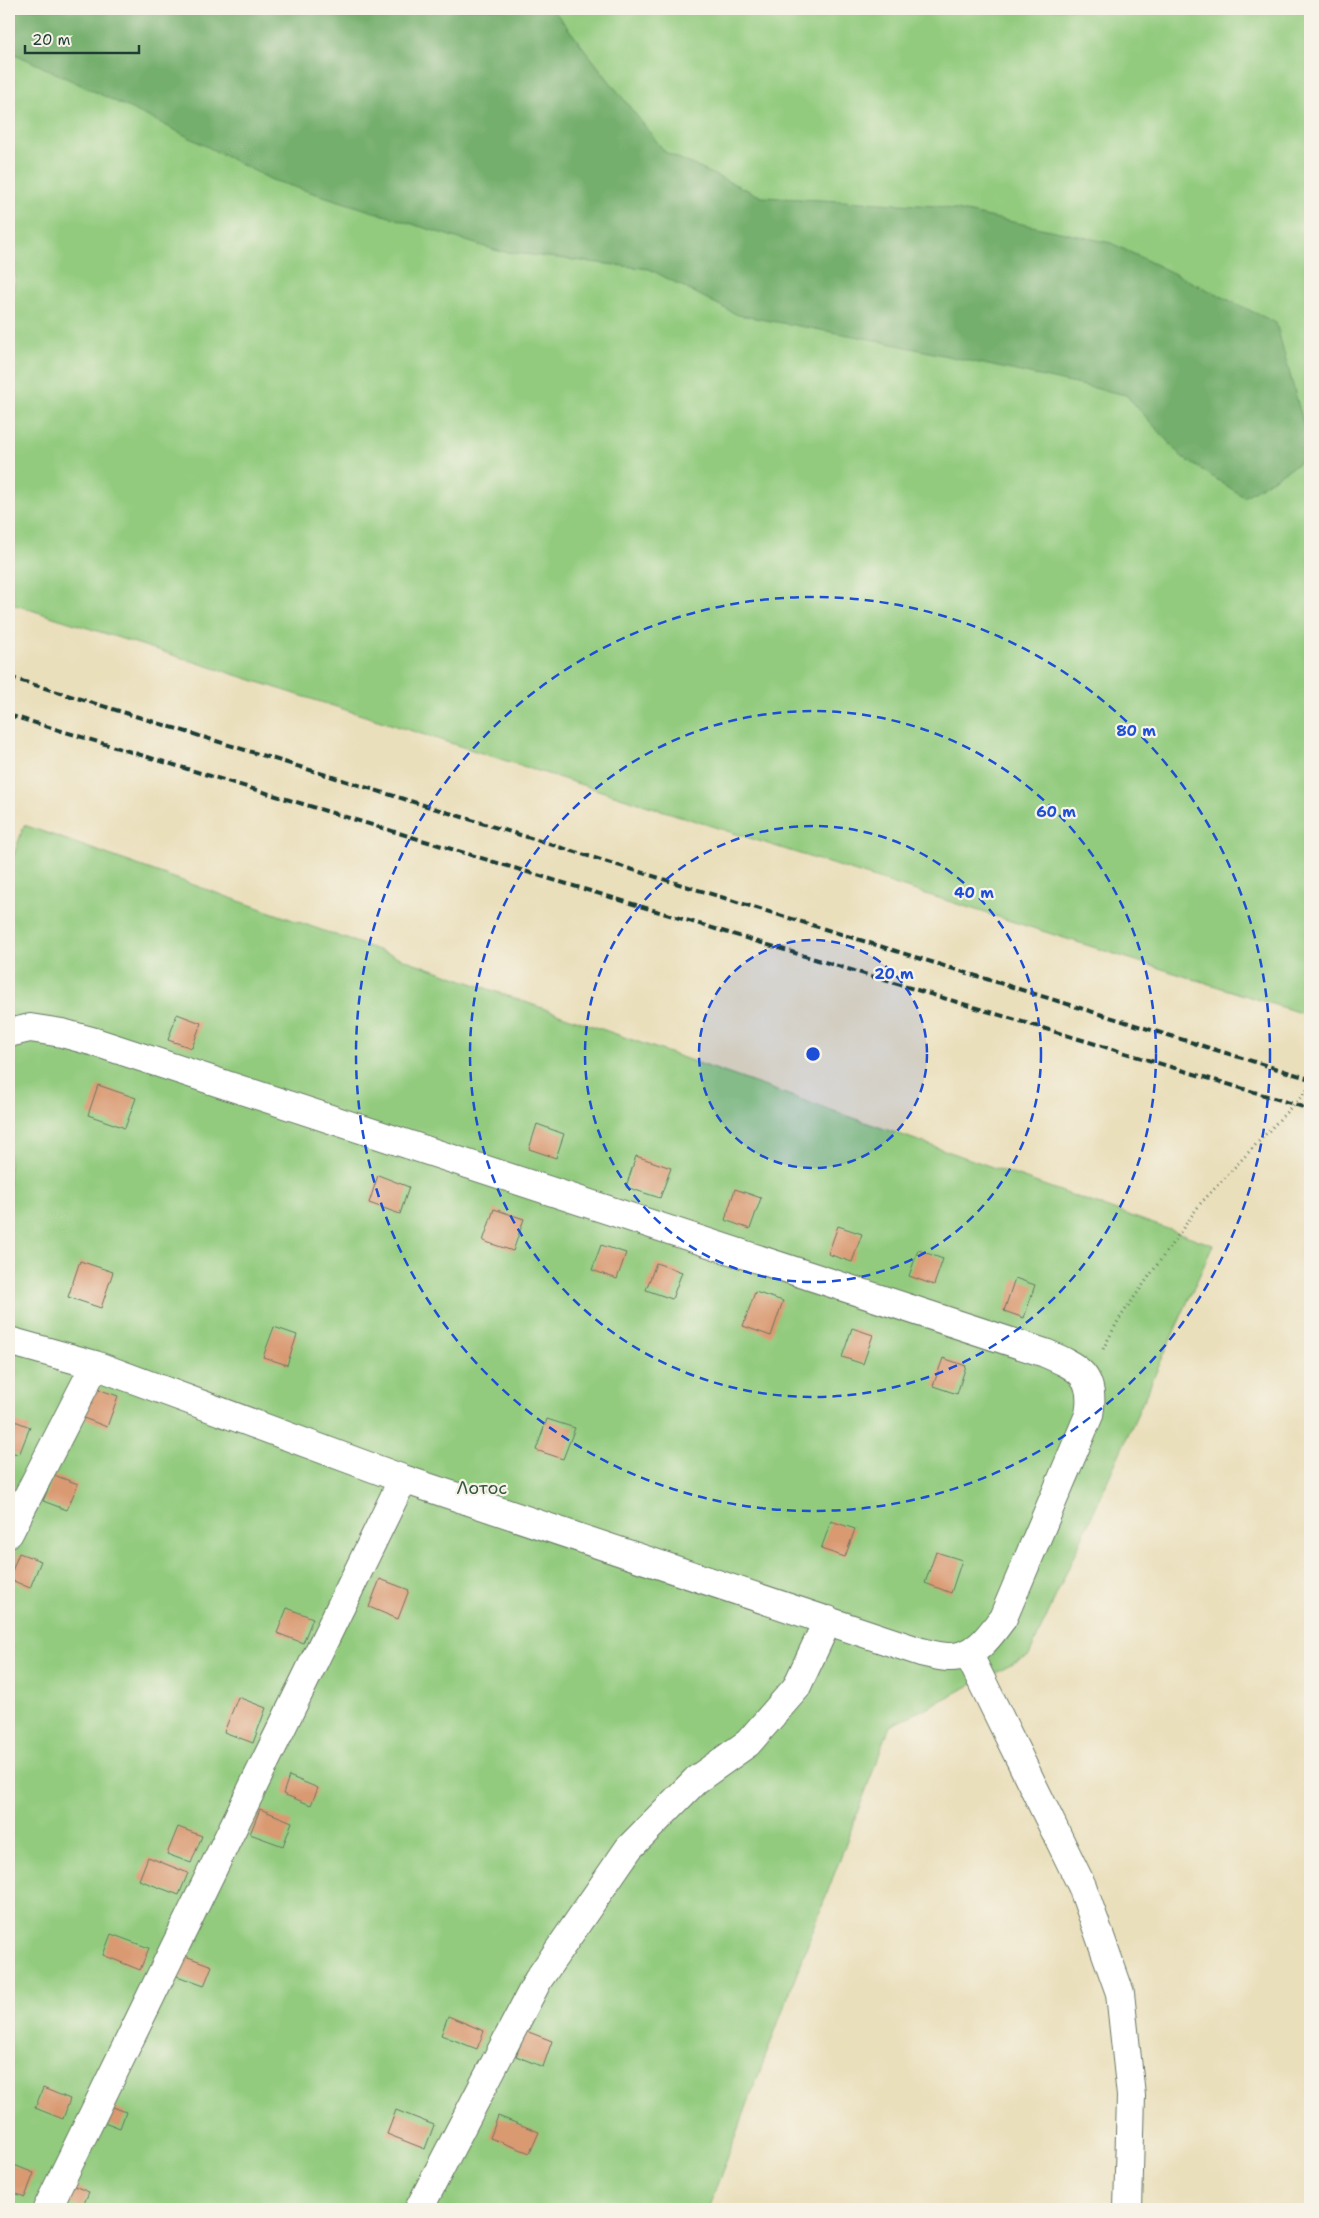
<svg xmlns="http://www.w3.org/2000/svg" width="1319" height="2218" viewBox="0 0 1319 2218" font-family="'Shantell Sans',sans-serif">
<rect width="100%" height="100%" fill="#f7f3e8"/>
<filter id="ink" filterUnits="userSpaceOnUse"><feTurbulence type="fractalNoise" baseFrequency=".02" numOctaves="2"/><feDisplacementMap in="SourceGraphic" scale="10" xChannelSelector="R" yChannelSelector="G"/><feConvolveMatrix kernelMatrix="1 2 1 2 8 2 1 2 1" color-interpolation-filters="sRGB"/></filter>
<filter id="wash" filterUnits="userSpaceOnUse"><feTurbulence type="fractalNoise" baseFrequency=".0096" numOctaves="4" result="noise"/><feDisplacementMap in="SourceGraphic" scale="20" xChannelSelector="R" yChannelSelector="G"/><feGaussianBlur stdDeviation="1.12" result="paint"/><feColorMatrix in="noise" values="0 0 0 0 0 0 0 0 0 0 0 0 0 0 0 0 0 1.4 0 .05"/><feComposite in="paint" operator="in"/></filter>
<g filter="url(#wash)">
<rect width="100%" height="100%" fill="#eadfbb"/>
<!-- green -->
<path fill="#92cb7e" stroke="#588459" d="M9 9H1310V1016L9 603V307L16 276 9 270Z
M24 825 1213 1245 1029 1656 890 1726 708 2209H9V869Z"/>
<!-- forest -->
<path fill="#75af6d" stroke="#4a7650" d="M9 9H553L665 152 762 197 938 206 1111 243 1276 323 1310 448V456L1244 497 1182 457 1126 395 865 338 738 315 649 269 498 251 272 180 161 123 9 51Z"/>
<g id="blocks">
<!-- building -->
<path fill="#d99971" d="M177 1014 201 1023 192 1048 168 1040Z
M98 1085 136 1098 125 1128 88 1115Z
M537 1124 564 1134 556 1158 529 1149Z
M636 1156 671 1168 660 1198 626 1187Z
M378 1175 409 1187 400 1214 369 1203Z
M735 1189 761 1198 750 1229 725 1220Z
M494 1209 524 1219 513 1251 483 1241Z
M838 1226 862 1234 852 1262 828 1254Z
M601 1245 626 1253 617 1279 592 1270Z
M918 1250 943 1259 934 1285 909 1276Z
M80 1261 113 1272 101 1308 68 1297Z
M656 1263 682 1272 672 1299 646 1290Z
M1015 1278 1035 1285 1024 1318 1004 1311Z
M755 1292 783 1301 771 1336 743 1326Z
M274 1327 297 1335 287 1365 263 1357Z
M852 1328 873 1335 863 1364 842 1357Z
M943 1358 966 1366 957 1394 933 1386Z
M92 1387 118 1396 107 1427 81 1417Z
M10 1419 30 1427 19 1455 9 1451Z
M547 1419 575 1428 563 1459 536 1450Z
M54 1475 78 1484 67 1510 43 1501Z
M831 1521 855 1529 845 1557 821 1549Z
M936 1552 962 1560 951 1593 925 1583Z
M19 1553 41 1561 30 1588 9 1579Z
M380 1579 409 1590 398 1619 369 1607Z
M287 1608 313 1618 303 1643 277 1633Z
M238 1697 266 1708 253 1743 224 1732Z
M289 1776 318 1788 311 1805 283 1794Z
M260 1809 292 1822 283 1846 250 1834Z
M178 1827 202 1836 191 1863 167 1854Z
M148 1857 188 1873 179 1895 139 1880Z
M111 1934 149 1948 140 1970 103 1955Z
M180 1954 212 1966 204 1986 172 1974Z
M448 2016 484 2031 477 2049 441 2035Z
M526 2031 552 2041 543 2067 516 2056Z
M43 2088 70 2099 63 2119 35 2108Z
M105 2104 126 2112 120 2128 99 2120Z
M396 2110 434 2125 425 2149 387 2134Z
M498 2116 539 2132 530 2153 490 2138Z
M9 2163 34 2173 25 2197 9 2191Z
M67 2183 89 2192 82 2208 60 2200Z"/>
</g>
</g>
<g filter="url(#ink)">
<use href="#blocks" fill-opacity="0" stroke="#667663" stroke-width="1"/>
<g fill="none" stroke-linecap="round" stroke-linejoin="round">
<defs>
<path id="minor" d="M9 1033 30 1028 62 1033 95 1042 1045 1353C1078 1367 1096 1375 1089 1415L1003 1618C989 1637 975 1658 949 1657 940 1657 930 1654 921 1652L403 1479 95 1365 9 1341
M9 1533 95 1365
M968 1653 1082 1886 1120 1993 1131 2096 1128 2209
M47 2209 403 1479
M419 2209 538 1980 629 1848 696 1780 748 1743 796 1688 828 1620"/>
</defs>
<!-- minor casing -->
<use href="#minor" stroke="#667663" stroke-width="30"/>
<!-- path -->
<path stroke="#667663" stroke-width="3" stroke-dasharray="1 4" stroke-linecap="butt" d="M1103 1349 1119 1319 1200 1204 1310 1087"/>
<!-- minor -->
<use href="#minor" stroke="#fff" stroke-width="28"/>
<!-- rail -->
<path stroke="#1f3d34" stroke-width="4" stroke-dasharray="8 4" stroke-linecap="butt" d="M9 677 1310 1079
M9 715 1310 1109"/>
</g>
</g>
<!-- distance rings -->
<circle cx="813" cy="1054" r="114" fill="#1d4ed8" fill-opacity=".12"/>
<g fill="none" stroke="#1d4ed8" stroke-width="2.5" stroke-dasharray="9 6">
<circle cx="813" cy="1054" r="114"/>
<circle cx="813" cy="1054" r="228"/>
<circle cx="813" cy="1054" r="343"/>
<circle cx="813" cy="1054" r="457"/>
</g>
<g text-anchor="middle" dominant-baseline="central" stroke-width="4.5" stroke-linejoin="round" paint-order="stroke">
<!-- park labels -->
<g font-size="18" fill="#365943" stroke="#f7f3e8">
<text x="482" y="1488">Лотос</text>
</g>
</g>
<circle cx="813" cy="1054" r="8" fill="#1d4ed8" stroke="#f7f3e8" stroke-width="2.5"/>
<g font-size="15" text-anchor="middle" font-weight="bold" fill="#1d4ed8" stroke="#f7f3e8" stroke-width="4.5" stroke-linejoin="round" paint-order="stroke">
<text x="1136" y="736">80 m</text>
<text x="1056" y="817">60 m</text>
<text x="974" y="898">40 m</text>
<text x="894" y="979">20 m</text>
</g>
<!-- margin -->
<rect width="1319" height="2218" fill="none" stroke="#f7f3e8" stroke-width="30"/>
<!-- scale -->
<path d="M25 45v8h114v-8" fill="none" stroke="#1f3d34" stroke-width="2.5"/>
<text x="32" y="45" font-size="15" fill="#1f3d34" stroke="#f7f3e8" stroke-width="4" paint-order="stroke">20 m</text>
</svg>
